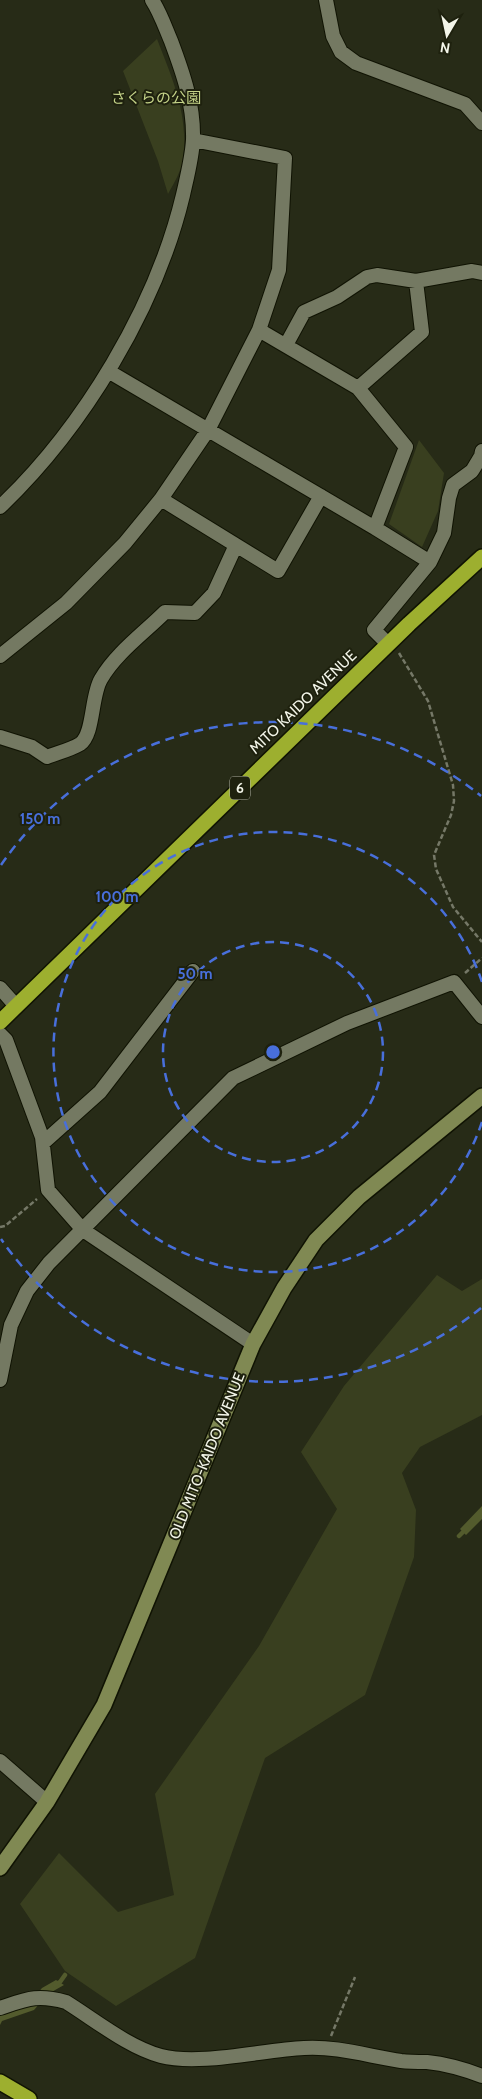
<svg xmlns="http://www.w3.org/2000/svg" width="482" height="2099" viewBox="0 0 482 2099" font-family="Cabin,'Noto Sans JP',sans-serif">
<rect width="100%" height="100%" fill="#272b17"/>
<!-- green -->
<path fill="#393f1f" d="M157 39C172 78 189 115 183 158 182 170 174 183 168 194L158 161 123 71Z
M419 440 444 473 438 511 422 547 389 524Z
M437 1275 462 1291 482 1279V1415L420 1447 402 1473 416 1510 414 1557 365 1695 265 1758 195 1958 116 2006 65 1971 20 1904 59 1853 118 1912 174 1895 155 1794 259 1646 337 1509 301 1452 344 1386Z"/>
<!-- water -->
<path fill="#535b2d" d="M482 1506V1519L466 1535 460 1529Z
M56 1980 64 1985 48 1994 34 2010 2 2021 0 2025V2013L30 2002 42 1988Z"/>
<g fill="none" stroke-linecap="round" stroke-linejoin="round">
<!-- stream -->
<path stroke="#535b2d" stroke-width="4.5" d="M459 1536 467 1528
M55 1985 60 1982 65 1975"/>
<defs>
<path id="street" d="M326 0 333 36 341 52 356 63 465 104 482 123
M286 345 304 312 337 297 367 277 377 275 416 281 472 271 482 273
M108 371 375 528 406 447 358 388 259 330
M358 388 422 332 416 281
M161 499 278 571 321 496
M0 507C83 428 156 308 183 195 187 177 192 158 193 140 194 104 183 73 171 41 165 27 160 12 152 0
M375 528 430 562
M388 644 374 630 430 562 444 533 449 498 453 485 472 471 481 456 482 451
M0 656 66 603 125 543 161 499 208 430 259 330 279 270 285 158 193 140
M0 737 32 747 47 757C57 753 70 750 80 744 94 735 91 695 101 679 116 653 144 633 165 612L195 613 214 593 236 545
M0 988 16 1006
M0 1034 6 1040 42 1137 48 1190 83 1230 253 1344
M43 1143 100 1092 193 971
M0 1380 11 1325 27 1291 49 1263 233 1078 347 1023 454 982 482 1017
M0 1761 47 1802
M0 2008C27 1999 37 1994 66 2002 95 2020 128 2047 161 2056 199 2066 263 2050 304 2048 337 2046 368 2056 401 2061 409 2062 418 2062 427 2062 446 2064 464 2069 482 2076"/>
<path id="secondary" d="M0 1868 47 1802 104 1705 253 1344 284 1288 316 1240 359 1197 482 1096"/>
<path id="highway" d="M0 1022 409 624 482 557
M0 2082 29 2099"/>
</defs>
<!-- street casing -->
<use href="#street" stroke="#101303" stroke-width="16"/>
<!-- secondary casing -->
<use href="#secondary" stroke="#101303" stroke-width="18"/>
<!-- highway casing -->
<use href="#highway" stroke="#101303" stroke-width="18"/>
<!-- path -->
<path stroke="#757867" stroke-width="2.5" stroke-dasharray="5 2.5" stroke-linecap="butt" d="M399 653 428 701 453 785 454 801 451 815 434 855 436 869 453 907 482 942
M465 973 482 958
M0 1227 5 1226 37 1199
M331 2036 355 1977"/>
<!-- street -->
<use href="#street" stroke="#747962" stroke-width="14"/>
<!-- secondary -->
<use href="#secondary" stroke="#808953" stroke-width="15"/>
<!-- highway -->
<use href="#highway" stroke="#9daf2f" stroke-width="15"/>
</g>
<!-- distance rings -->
<g fill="none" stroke="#486fdb" stroke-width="2.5" stroke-dasharray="9 6">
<circle cx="273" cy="1052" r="110"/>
<path d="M482 1122A220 220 0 1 1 482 982"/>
<path d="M481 1308A330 330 0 0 1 1 1239M1 865A330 330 0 0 1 481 796"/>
</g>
<g text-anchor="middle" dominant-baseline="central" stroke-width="4" stroke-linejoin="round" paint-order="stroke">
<!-- shield labels -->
<rect fill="#1e210e" stroke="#b3b5a7" stroke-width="1" x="230" y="776.5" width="20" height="23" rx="4"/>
<g font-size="14" font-weight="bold" fill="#f3f5e9">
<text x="240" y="788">6</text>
</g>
<!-- park labels -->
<g font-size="15" fill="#c4d288" stroke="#1e210e">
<text x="156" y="98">さくらの公園</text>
</g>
<!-- street labels -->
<g font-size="15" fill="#f3f5e9" stroke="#1e210e">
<text transform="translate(303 702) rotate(-44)">MITO KAIDO AVENUE</text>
<text transform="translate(207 1456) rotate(-68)">OLD MITO-KAIDO AVENUE</text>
</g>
</g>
<circle cx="273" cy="1052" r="8" fill="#486fdb" stroke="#1e210e" stroke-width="2.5"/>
<g font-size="15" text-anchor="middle" font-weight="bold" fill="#486fdb" stroke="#1e210e" stroke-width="4" stroke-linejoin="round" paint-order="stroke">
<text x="40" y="824">150 m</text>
<text x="117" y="902">100 m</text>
<text x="195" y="979">50 m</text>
</g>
<!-- north arrow -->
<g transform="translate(447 35) rotate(189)" stroke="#1e210e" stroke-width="4" paint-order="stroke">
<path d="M0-4L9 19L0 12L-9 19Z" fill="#f3f5e9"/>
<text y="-8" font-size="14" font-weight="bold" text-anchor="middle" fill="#f3f5e9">N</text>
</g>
</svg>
